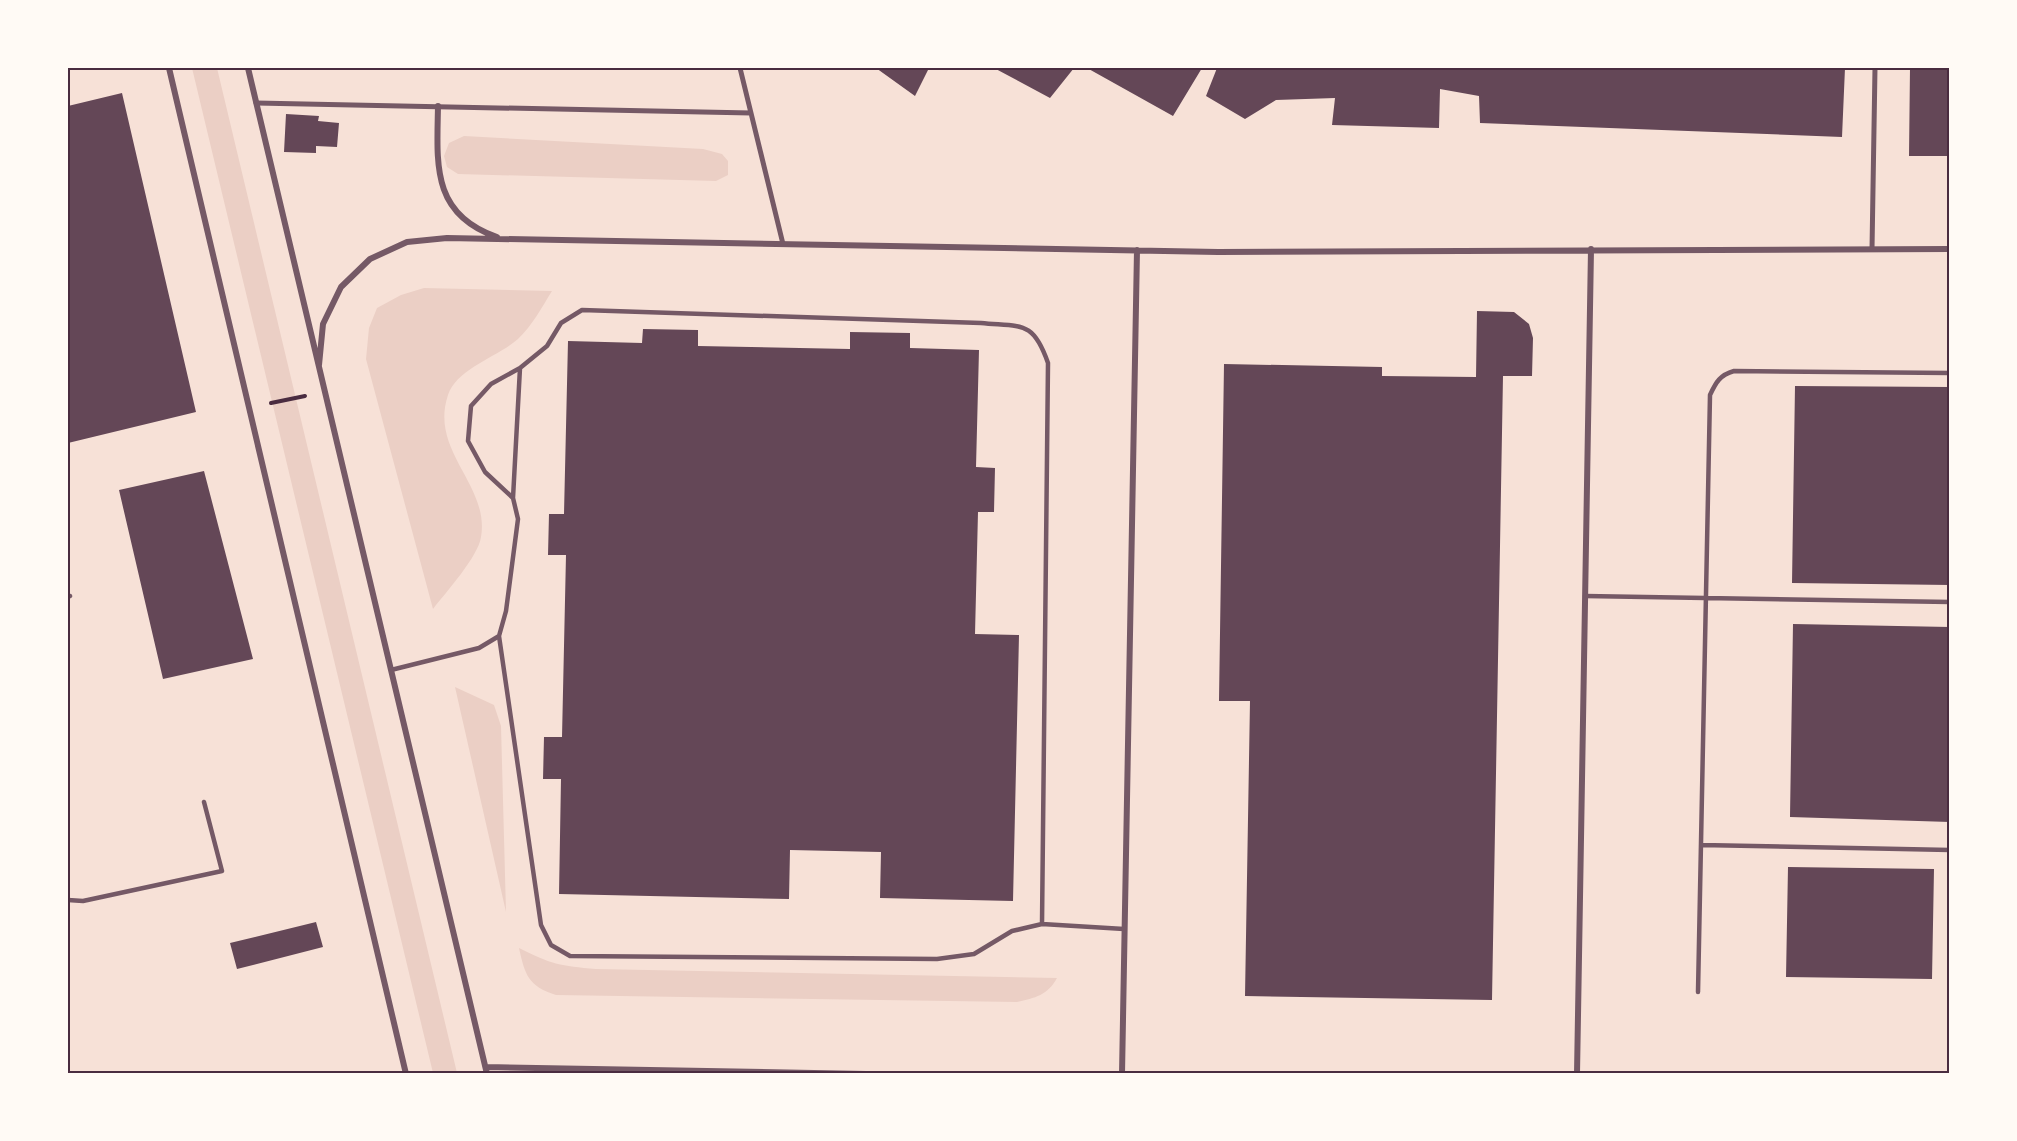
<svg xmlns="http://www.w3.org/2000/svg" width="2017" height="1141" viewBox="0 0 2017 1141" font-family="'Asap Condensed',sans-serif">
<rect width="100%" height="100%" fill="#f7e1d7"/>
<!-- green -->
<path fill="#ebcfc5" d="M192 68H217L457 1073H433Z
M464 136 703 149 722 154 728 161V175L716 181 458 174 447 167 444 156 449 143Z
M424 288 552 291C542 307 532 326 518 339 498 357 457 368 448 395 429 451 490 485 481 537 478 557 446 592 433 609L366 359 369 328 377 308 401 295Z
M455 687 494 705 501 726 506 912Z
M519 948C550 964 561 966 596 969L1057 978C1048 995 1035 998 1017 1002L556 995C528 986 525 975 519 948Z"/>
<!-- building -->
<path fill="#644757" d="M876 68H929L915 96Z
M994 68H1074L1050 98Z
M1087 68H1202L1173 116Z
M1217 68H1845L1842 137 1480 123 1479 96 1440 89 1439 128 1332 125 1335 98 1276 100 1245 119 1206 96Z
M1910 68H1950V156H1909Z
M122 93 196 412 68 443V106Z
M286 114 319 116 318 121 339 123 337 147 316 146V153L284 152Z
M1477 311 1514 312 1529 324 1533 338 1532 376H1503L1492 1000 1245 996 1250 701H1219L1224 364 1382 367V376L1476 377Z
M643 329 698 330V346L850 349V332L910 333V348L979 350 976 467 995 468 994 512H978L975 634 1019 635 1013 901 880 898 881 852 790 850 789 899 559 894 561 779H543L544 737H562L566 555H548L549 514H564L568 341 642 343Z
M1795 386 1950 387V585L1792 583Z
M204 471 253 659 163 679 119 490Z
M1793 624 1950 627V822L1790 817Z
M1788 867 1934 869 1932 979 1786 977Z
M316 922 323 947 237 969 230 943Z"/>
<g fill="none" stroke-linecap="round" stroke-linejoin="round">
<!-- path -->
<path stroke="#4a2c40" stroke-width="4" d="M271 403 305 396"/>
<!-- service -->
<path stroke="#755966" stroke-width="4.5" d="M513 498 520 368
M1585 596 1950 602
M68 597 70 596
M499 636 541 925 551 945 570 956 937 959 974 954 1012 931 1042 924 1124 929
M391 670 479 648 499 636 506 611 518 519 513 498 485 472 468 441 471 406 491 384 520 368 547 346 561 323 582 310 981 323C1022 327 1033 320 1048 363L1042 924
M1701 845 1950 850
M68 900 83 901 222 871 204 802
M1698 992 1710 395C1716 382 1720 375 1734 371L1950 373"/>
<!-- pedestrian -->
<path stroke="#755966" stroke-width="5" d="M740 68 783 244
M256 103 751 113
M1872 249 1875 68"/>
<!-- minor -->
<path stroke="#755966" stroke-width="6" d="M169 68 406 1074
M248 68 487 1074
M438 106C437 164 431 214 497 237
M319 365 323 324 341 287 370 259 407 242 447 238 1218 252 1950 249
M486 1067 866 1074
M1122 1074 1137 250
M1577 1074 1591 249"/>
</g>
<!-- border -->
<rect width="2017" height="1141" fill="none" stroke="#fffaf5" stroke-width="138"/>
<rect x="69" y="69" width="1879" height="1003" fill="none" stroke="#4a2c40" stroke-width="2"/>
</svg>
